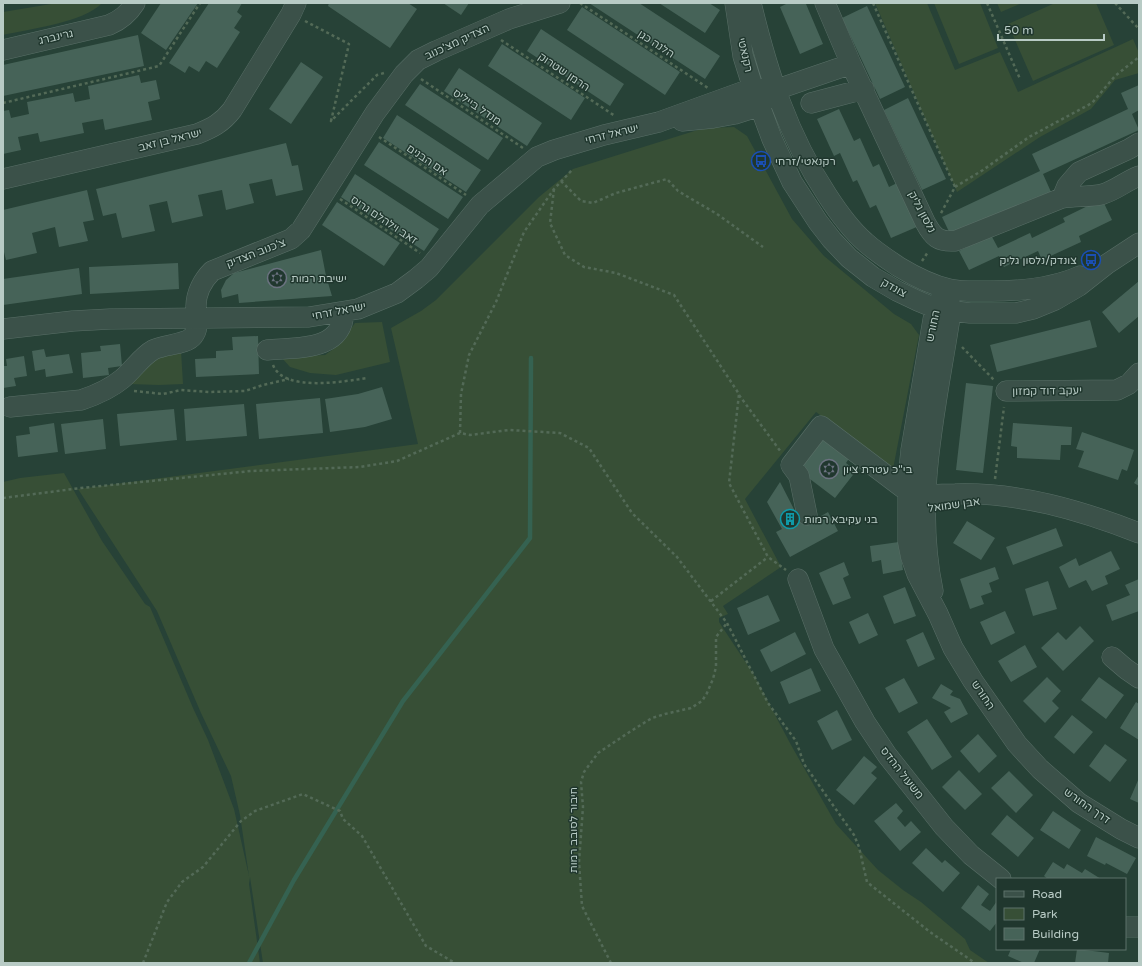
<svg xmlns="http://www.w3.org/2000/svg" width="1142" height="966" viewBox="0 0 1142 966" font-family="'Varela Round','Noto Sans Hebrew',sans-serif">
<rect width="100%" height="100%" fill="#274237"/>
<!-- green -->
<path fill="#374f36" d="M57 3H102C85 22 29 29 3 35V12Z
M875 3H927L955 70 1000 52 1018 92 1133 39 1139 53V73L1115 80 1091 109 1040 137 957 192Z
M934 3H980L998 48 959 64Z
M997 3H1022L1001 12Z
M1055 3H1096L1114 45 1033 81 1008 24Z
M734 127 747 136 792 219 824 256 894 314 911 324 919 335 893 469 816 412 745 499 781 567 723 606 728 614 719 618V622L754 675 791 745 836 824 878 870 903 890 921 902 965 939 970 950 989 963H263L250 877 249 884 260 963H3V482L20 478 64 473 102 541 145 604 150 607 193 708 208 740 234 809 249 876 240 815 231 776 201 713 157 611 78 489 418 444 391 328 421 311 436 300 539 197 573 169 704 128Z
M382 322 390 362 336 375 310 373 290 367 281 357 325 355 339 345 355 323Z
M181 351 183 384 159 385 129 384 159 355Z"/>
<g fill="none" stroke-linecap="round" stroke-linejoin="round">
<!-- stream -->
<path stroke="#356251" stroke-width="4.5" d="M249 963 294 880 403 701 530 538 531 358"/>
</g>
<!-- building -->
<path fill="#466358" d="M161 3H198L166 50 141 33Z
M209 3H242L237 12 242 16 234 28 240 32 217 68 206 61 199 72 189 66 185 73 169 63Z
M329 3H408L417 9 390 48 328 6Z
M443 3H469L461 15Z
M589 3H639L720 56 705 79Z
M659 3H709L720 10 705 33Z
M788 3H809L806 4 823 44 800 54 780 7Z
M867 6 905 87 880 99 842 18Z
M582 7 680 72 665 95 567 30Z
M541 29 624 84 610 106 527 51Z
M138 35 144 66 3 96V65Z
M502 44 585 98 571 120 488 66Z
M301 62 323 77 291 124 269 109Z
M459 68 542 123 527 146 444 91Z
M139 75 141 83 156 80 160 99 148 102 152 120 105 130 103 119 82 123 84 133 40 142 38 133 18 137 21 150 3 154V111L9 110 11 118 29 114 27 102 73 93 75 102 90 99 88 86Z
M420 84 503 138 488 160 405 105Z
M1139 85V110L1132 114 1139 130 1043 174 1051 192 952 238 942 217 1040 171 1032 154 1128 109 1121 93Z
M908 98 946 179 922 190 884 110Z
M839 109 854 141 860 138 873 167 879 164 889 187 899 182 919 226 891 238 876 205 870 208 857 180 853 182 840 153 834 156 817 119Z
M397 115 481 170 466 192 383 138Z
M379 142 463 197 448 219 364 165Z
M286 143 292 166 298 165 303 190 276 196 272 179 249 184 254 203 226 210 222 190 198 195 203 216 172 223 167 201 149 205 155 231 122 238 116 213 103 216 96 189Z
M355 174 439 229 424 251 341 197Z
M87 190 94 220 83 222 88 241 59 247 55 227 32 233 37 253 6 260 3 248V210Z
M1102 199 1112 220 1079 236 1081 242 1042 260 1038 251 1004 267 999 256 969 270 959 251 991 235 998 248 1030 233 1032 238 1065 222 1063 218Z
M337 202 400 243 384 266 322 225Z
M321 250 326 276 332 296 239 303 238 294 222 298 221 290 226 280 234 273Z
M178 263 179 289 90 294 89 267Z
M79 268 82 294 3 305V279Z
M1139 281V316L1119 333 1102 312Z
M1090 320 1097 347 997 372 990 345Z
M258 336 259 374 196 377 195 359 216 358V351L233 350 232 337Z
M120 344 122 366 108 368 109 375 83 378 81 353 101 351 100 346Z
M44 349 46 357 69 354 73 373 46 377 45 369 35 371 32 351Z
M24 356 27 376 14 378 16 386 3 388V366H7L6 359Z
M966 383 993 386 983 473 956 470Z
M382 387 392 419 365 427 330 432 325 399 358 394Z
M320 398 323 433 259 439 256 404Z
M244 404 247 436 186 441 184 409Z
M174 409 177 440 120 446 117 414Z
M103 419 106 449 65 454 61 424Z
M54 423 58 452 18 457 16 436 30 434 29 427Z
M1013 423 1072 427 1071 445H1061L1060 460 1017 458V447L1011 446Z
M1082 432 1134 450 1127 471 1122 469 1118 480 1078 467 1084 451 1076 449Z
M825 437 850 457 846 463 856 471 835 498 806 476 801 467Z
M1139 475V486L1134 483Z
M780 482 798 517 811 522 828 512 838 531 790 557 776 532 782 529 767 502Z
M967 521 995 538 981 560 953 543Z
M1056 528 1063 546 1013 565 1006 547Z
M899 542 903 570 883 574 881 560 872 562 870 546Z
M1111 551 1120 569 1105 576 1108 584 1092 591 1086 580 1069 588 1059 567 1076 558 1079 566Z
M844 562 849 575 843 578 851 598 833 605 819 573Z
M995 567 999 579 989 583 992 592 981 596 984 604 970 609 960 579Z
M1139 579V611L1112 621 1106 605 1130 595 1125 585Z
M1048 581 1057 609 1033 616 1025 589Z
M905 587 916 616 894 624 883 596Z
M768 595 780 621 748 635 737 608Z
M1005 611 1015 633 991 645 980 622Z
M868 613 878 635 859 644 849 622Z
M1080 626 1094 641 1063 671 1041 648 1058 632 1066 640Z
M795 632 806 654 771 672 760 650Z
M923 632 935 659 918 667 906 640Z
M1025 645 1037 667 1011 682 998 661Z
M811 668 821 691 789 704 780 682Z
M1047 677 1061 691 1052 701 1059 708 1045 723 1023 701Z
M1099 677 1124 695 1106 719 1081 700Z
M904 678 918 703 899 713 885 688Z
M941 684 953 691 950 695 960 699 968 714 951 723 944 712 951 708 932 698Z
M1136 702 1139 704V740L1120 728Z
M837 710 852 740 832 750 817 721Z
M1072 715 1093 732 1074 754 1054 737Z
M927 719 952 757 932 770 907 732Z
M978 734 997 756 979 773 960 751Z
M1105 744 1127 760 1110 782 1089 766Z
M864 756 877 767 871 773 877 778 854 805 836 790Z
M959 770 982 794 965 810 942 787Z
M1009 771 1033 795 1016 813 991 788Z
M1139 778V803L1130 799Z
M896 803 903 811 897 818 905 827 911 821 921 832 900 851 874 821Z
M1053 811 1081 830 1069 849 1040 830Z
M1007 815 1034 838 1018 857 991 834Z
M1096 837 1136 858 1127 874 1106 863 1105 865 1087 856Z
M926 848 942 863 945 860 960 873 943 892 912 863Z
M1053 862 1064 869 1067 864 1082 873 1085 869 1101 879H1048L1044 876Z
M978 885 989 894 981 905 990 911 997 901V922L990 931 961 908Z
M1011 949H1040L1034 963H1024L1008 956Z
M1077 949 1109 953 1108 963H1075Z"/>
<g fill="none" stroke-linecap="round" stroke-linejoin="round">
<defs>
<path id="minor" d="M735 3 743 56 753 88 772 139 792 182 818 222 832 240 849 258 873 277 897 291 918 301 935 308 951 311 970 313H1016L1033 309 1055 300 1079 286 1107 264 1139 243
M751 3C768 73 787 134 827 195 838 212 850 229 865 242 876 252 887 259 899 267 914 276 932 285 949 289 962 292 977 291 991 291 1020 291 1053 288 1080 276
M825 3 851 64 925 222C933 237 938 242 955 241L1062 198C1075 196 1092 197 1103 194 1116 190 1126 181 1139 176
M3 50 109 25C121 20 128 14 135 3
M811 103 864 89
M682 121 713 118 735 114 760 106 768 97
M3 179 197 134C212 128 222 123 232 110L291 14 296 3
M1062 198 1067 186 1079 172 1129 149 1139 143
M948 289 935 308 911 450 908 480V542L911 557 917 574 938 614 953 648 973 681 1017 744 1040 769 1079 803 1121 829 1139 838
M3 329 73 321 110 319 309 317 358 309 397 293 416 279 429 268 480 205 537 157 554 150 604 135 659 122 753 88 775 90 851 64
M267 350C297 347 342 352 344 312
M1006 391 1117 390 1129 384 1139 373
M10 407 81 400C96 395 110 389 122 379 132 371 142 356 153 350 164 344 186 345 193 336 200 328 196 315 196 306 196 293 203 280 212 271L291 239 301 230 375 113 404 74 418 60 436 51 509 19 560 3
M914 501C928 494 940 494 955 494 1019 492 1080 510 1139 533
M807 515 799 476 791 465 821 426 907 491
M798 579 824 649 865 722 887 755 944 827 971 855 1001 879
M933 591C913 496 937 405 951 311L949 298
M1112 657 1126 669 1139 678
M1125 927H1139"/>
</defs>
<!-- minor casing -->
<use href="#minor" stroke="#596f67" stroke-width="21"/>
<!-- path -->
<path stroke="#536a57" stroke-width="2.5" stroke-dasharray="3 3" stroke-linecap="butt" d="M580 3 708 88
M873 3 955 187 940 215
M987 3 1020 79
M1115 3 1139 29
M305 21 349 44 331 121 377 75 384 73
M501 40 615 116
M421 79 523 148
M3 103 159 66 200 3
M379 137 466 195
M561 181 581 201 593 203 616 193 667 179 678 191 717 214 763 247
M955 187 983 170 1029 137 1092 103 1115 76 1139 57
M554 189 550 223 565 255 584 267 616 273 674 295 739 394 729 483 768 557 786 570
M340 199 420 253
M922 261 928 252
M962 347 995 381
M273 365C284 393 345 381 368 378
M134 391 163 394 181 390 209 392 245 391 263 385 289 379
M739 395 781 452
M460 433 461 394 469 355 496 302 524 232 554 189 573 169
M995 479 1004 407
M3 498 81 488 251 471 360 467 397 461 460 433 470 435 509 430 560 433 589 448 632 513 677 557 727 623 768 703 796 741 804 764 854 835 859 847 867 882 930 932 975 963
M711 601 768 557
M143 963 167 902 182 882 203 867 241 821 255 811 303 794 340 811 343 819 362 836 426 946 455 963
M611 963 582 906 579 862 583 807 581 782 584 772 598 753 631 731 652 718 665 714 691 708 702 701 707 693 713 679 716 667V637L727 623"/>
<!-- minor -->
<use href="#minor" stroke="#3b5149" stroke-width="20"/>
</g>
<!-- icons -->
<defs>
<symbol id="bus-ring" viewBox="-11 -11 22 22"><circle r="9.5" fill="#20372e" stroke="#1a4fb4" stroke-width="1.5"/><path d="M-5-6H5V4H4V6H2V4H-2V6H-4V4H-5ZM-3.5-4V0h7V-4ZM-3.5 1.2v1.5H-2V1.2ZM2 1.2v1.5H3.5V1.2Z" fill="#1a4fb4"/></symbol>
<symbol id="synagogue-ring" viewBox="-11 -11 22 22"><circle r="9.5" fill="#20372e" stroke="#6b7280" stroke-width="1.5"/><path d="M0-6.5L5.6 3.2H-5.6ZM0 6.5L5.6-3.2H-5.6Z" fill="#6b7280"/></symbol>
<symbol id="building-ring" viewBox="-11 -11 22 22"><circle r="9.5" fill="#20372e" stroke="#0f9aa8" stroke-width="1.5"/><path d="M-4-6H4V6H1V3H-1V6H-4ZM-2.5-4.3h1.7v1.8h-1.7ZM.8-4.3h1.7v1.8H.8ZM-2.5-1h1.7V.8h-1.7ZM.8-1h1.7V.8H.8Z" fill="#0f9aa8"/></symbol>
</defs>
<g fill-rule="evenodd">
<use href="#bus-ring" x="750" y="150" width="22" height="22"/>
<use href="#bus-ring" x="1080" y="249" width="22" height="22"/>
<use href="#synagogue-ring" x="266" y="267" width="22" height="22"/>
<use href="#synagogue-ring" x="818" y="458" width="22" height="22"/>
<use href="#building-ring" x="779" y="508" width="22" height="22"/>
</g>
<g text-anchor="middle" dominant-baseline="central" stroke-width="3" stroke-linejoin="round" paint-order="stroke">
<!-- street labels -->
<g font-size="11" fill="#b8cbc5" stroke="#20372e">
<text transform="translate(56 37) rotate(-13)">גרינברג</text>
<text transform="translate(457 42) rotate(-25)">הצדיק מצ'כנוב</text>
<text transform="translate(656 44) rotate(33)">הלנה כגן</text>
<text transform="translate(745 55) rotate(77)">רקנאטי</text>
<text transform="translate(564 72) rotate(34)">הרמן שטרוק</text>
<text transform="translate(477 107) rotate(34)">מנדל בייליס</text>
<text transform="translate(612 134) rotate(-14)">ישראל זרחי</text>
<text transform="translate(170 140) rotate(-14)">ישראל בן זאב</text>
<text transform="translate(427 160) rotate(34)">אם הבנים</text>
<text transform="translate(922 212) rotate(62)">נלסון גליק</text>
<text transform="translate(384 220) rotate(34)">זאב וילהלם גרוס</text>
<text transform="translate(256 253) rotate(-21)">צ'כנוב הצדיק</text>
<text transform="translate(894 288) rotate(29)">צונדק</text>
<text transform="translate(339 311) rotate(-11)">ישראל זרחי</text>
<text transform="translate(933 326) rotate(-78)">החורש</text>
<text transform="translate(1047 391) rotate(-1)">יעקב דוד קמזון</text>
<text transform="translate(954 505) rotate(-8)">אבן שמואל</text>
<text transform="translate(983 695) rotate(56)">החורש</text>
<text transform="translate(902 773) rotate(52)">משעול ההדס</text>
<text transform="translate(1087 806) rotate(35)">דרך החורש</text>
<text transform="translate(573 830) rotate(-90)">חיבור לסובב רמות</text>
</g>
<!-- poi labels -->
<g font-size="11" fill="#b8cbc5" stroke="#20372e" text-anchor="start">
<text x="775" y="161">רקנאטי/זרחי</text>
<text x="1077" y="260" text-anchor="end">צונדק/נלסון גליק</text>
<text x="291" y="278">ישיבת רמות</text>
<text x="843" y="469">בי"כ עטרת ציון</text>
<text x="804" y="519">בני עקיבא רמות</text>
</g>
</g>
<!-- border -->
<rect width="1142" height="966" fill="none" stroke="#b8cbc5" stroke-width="8"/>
<!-- legend -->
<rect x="996" y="878" width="130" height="72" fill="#20372e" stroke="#5d726a"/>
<rect x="1004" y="891" width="20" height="6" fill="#3b5149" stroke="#5d726a"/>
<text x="1032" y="898" font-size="12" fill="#b8cbc5">Road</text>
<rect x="1004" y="908" width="20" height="12" fill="#374f36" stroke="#5d726a"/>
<text x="1032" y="918" font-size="12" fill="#b8cbc5">Park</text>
<rect x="1004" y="928" width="20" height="12" fill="#466358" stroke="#5d726a"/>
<text x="1032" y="938" font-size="12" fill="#b8cbc5">Building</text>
<!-- scale -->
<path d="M998 34v6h106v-6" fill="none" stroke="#b8cbc5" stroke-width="2"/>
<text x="1004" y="34" font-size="12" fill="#b8cbc5" stroke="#20372e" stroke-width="3" paint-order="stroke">50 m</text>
</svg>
